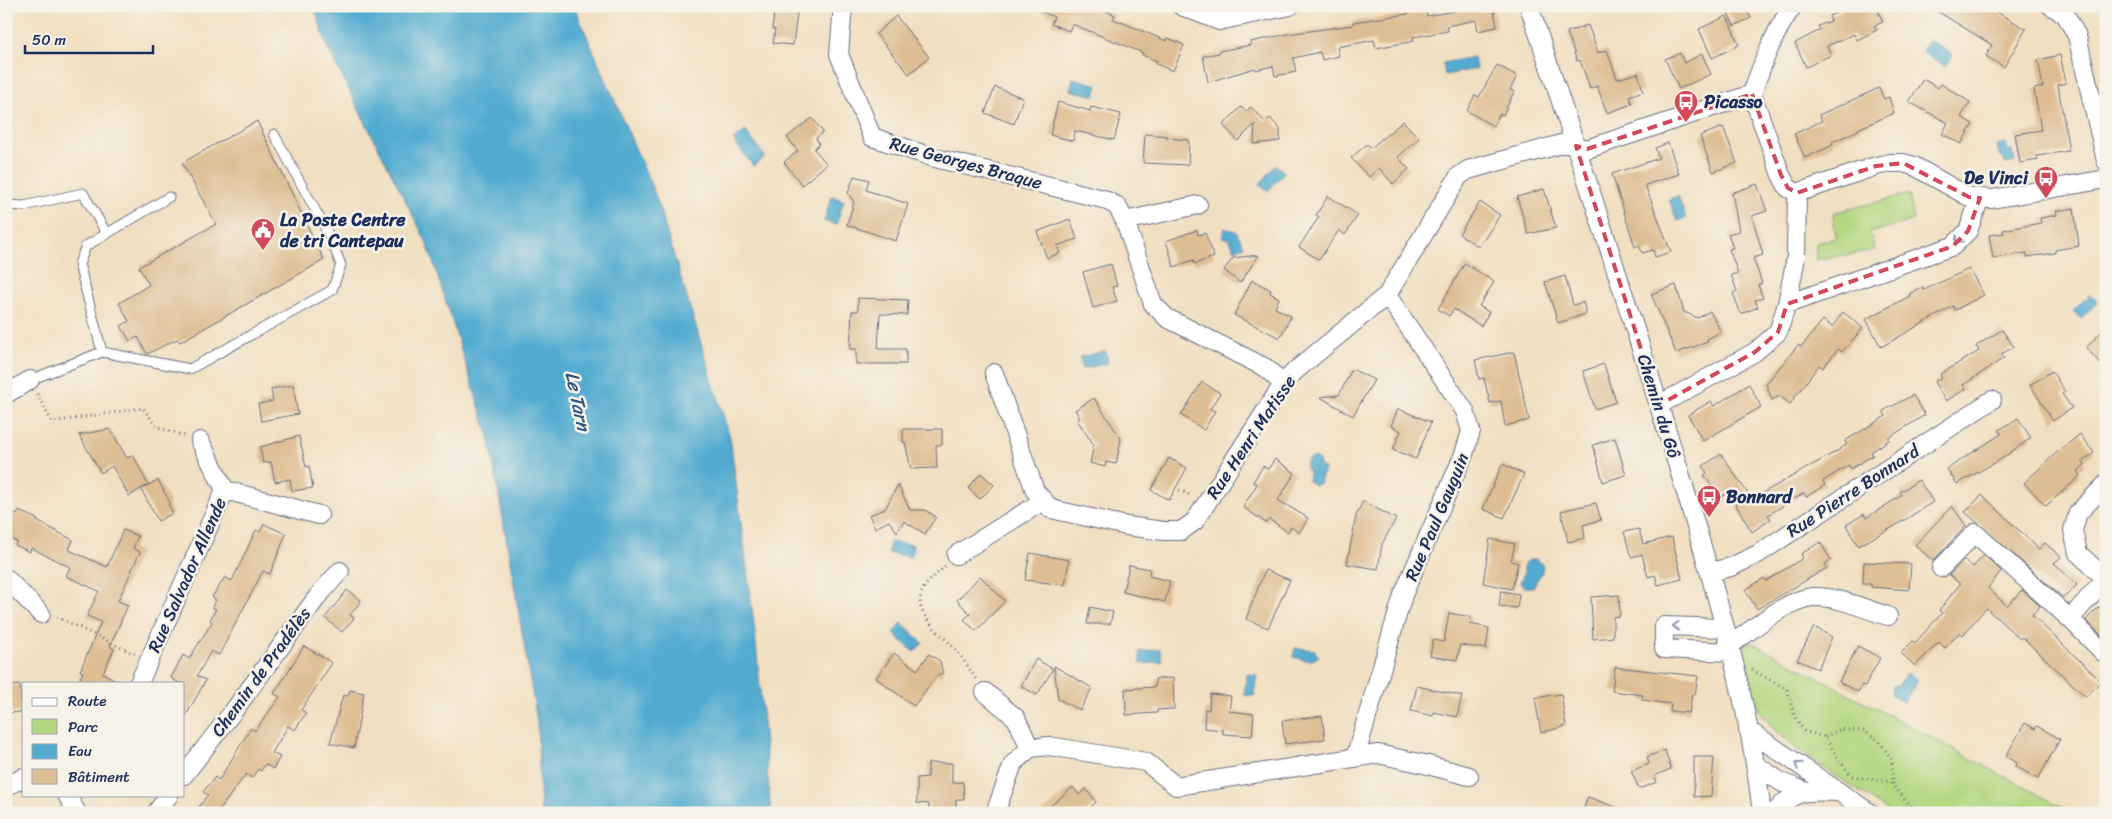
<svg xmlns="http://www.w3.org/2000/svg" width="2112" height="819" viewBox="0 0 2112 819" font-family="Sriracha,sans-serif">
<rect width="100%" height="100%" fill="#f7f3e8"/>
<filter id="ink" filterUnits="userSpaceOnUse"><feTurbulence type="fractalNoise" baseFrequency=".02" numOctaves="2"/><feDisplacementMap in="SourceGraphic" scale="10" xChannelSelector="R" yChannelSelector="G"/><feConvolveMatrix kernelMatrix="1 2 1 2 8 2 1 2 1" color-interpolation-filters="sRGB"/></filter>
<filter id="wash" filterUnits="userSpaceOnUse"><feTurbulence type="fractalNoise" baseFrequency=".0096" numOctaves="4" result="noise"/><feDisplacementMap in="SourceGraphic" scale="20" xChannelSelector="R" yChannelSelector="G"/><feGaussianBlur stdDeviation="1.12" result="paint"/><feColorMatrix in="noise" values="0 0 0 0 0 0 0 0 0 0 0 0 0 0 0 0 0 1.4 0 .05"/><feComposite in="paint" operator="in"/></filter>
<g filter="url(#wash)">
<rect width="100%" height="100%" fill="#f1dfc1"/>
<!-- green -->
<path fill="#b2d781" stroke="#668370" d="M1909 194 1914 220 1870 233 1875 250 1816 260V243L1836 238 1833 213Z
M1751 642 2073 813H1891L1795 748 1773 728 1755 704 1741 650Z"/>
<!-- water -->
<path fill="#53acd0" stroke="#376e97" d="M314 6H574L655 194 730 437 755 632 771 813H541L537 721 489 437 427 243 328 49Z
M1929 40 1953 55 1946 67 1922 51Z
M1474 57 1476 69 1445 75 1443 63Z
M1073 78 1098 85 1095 96 1070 90Z
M746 131 765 157 753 166 733 140Z
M2006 143 2008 151 2012 150 2015 162 2005 164 2003 158H2000L1997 145Z
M1276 165 1284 172 1268 191 1259 185Z
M832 196 844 201 836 225 824 221Z
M1678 196 1686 218 1677 221 1669 199Z
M1225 228 1236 231 1244 246 1235 250 1229 239 1222 237Z
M2090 294 2098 302 2081 319 2073 311Z
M1106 351 1108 363 1082 369 1080 357Z
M1310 458H1315L1319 461 1320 467 1324 469 1320 483 1315 485 1308 481 1309 472 1306 468V463Z
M890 542 913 545 911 557 888 553Z
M1536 559 1543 565 1542 572 1533 587H1525L1520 583 1524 573V563L1530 560Z
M902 623 923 643 914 652 893 633Z
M1295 648 1315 650V653L1319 656C1313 663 1301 659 1293 657Z
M1160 649 1162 662 1141 664 1139 652Z
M1906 673 1918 680 1904 702 1891 695 1893 686 1899 685Z
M1247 674 1257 675 1254 696 1244 695Z"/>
<g id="blocks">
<!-- building -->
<path fill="#ddbd93" d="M775 6H798L793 45 773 43 775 29H772Z
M1030 6H1096L1115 15 1113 19 1167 41 1168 38 1184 45 1173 71 1156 64 1157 61 1142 55 1143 53 1072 24 1069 31 1051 24 1054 17Z
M1453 6H1493L1497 27 1478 31 1476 20 1447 26 1448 31 1413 37 1414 41 1376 48 1374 40 1337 47 1339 56 1322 60 1320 52 1293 58 1296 72 1275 76 1273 66 1256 70 1255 68 1208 82 1203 56 1219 53V51L1251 45 1250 42 1288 34 1353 25V22L1408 14V11L1425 7 1427 16 1454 11Z
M1725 6H1745L1751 18 1734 26Z
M1842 6H1876L1883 22 1874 26 1877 30 1857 40 1854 34 1827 46 1831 55 1806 67 1795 43 1820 30 1818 26 1831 21 1829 16 1843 10Z
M1929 6H1986L2026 29 2004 67 1986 56 1992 45Z
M896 16 929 57 909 74 876 34Z
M1727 16 1739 45 1712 58 1699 29Z
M1588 25 1598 53 1607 50 1617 79 1638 73 1643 91 1629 96 1632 104 1607 113 1597 86 1590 89 1580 60 1577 61 1567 32Z
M1680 53 1684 63 1702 54 1711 74 1679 89 1665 59Z
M2060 55 2066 83 2058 85 2069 151 2037 156 2038 160 2020 163 2015 134 2041 130 2034 89 2043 87 2038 60Z
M1497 65 1517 76 1510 90 1514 92 1503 115 1500 114 1493 126 1467 111 1475 95 1479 97Z
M1923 79 1938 88 1941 84 1970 102 1961 117 1973 124 1961 144 1942 134 1948 123 1909 102Z
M995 87 1023 98 1014 124 985 113Z
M1879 88 1884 99 1889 97 1894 113 1858 129 1859 130 1832 142 1833 145 1805 158 1794 134 1822 121 1819 115Z
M1058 102 1090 111 1091 107 1121 114 1114 140 1075 131 1073 141 1050 135Z
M1241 107 1246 112 1251 107 1265 122 1270 118 1280 129V141L1254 144 1255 124 1238 141 1223 125Z
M812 118 823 132 816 138 819 144 814 149 827 164 802 185 784 162 798 151 787 137Z
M257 121 324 260 180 342 177 339 147 354 138 337 130 341 121 326 129 321 119 303 149 285 139 267 216 224 182 163Z
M1403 121 1419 138 1398 157 1409 169 1393 184 1379 168 1369 177 1351 158 1367 144 1371 148Z
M1723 127 1737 163 1713 172 1700 136Z
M1145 134 1168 136 1167 138 1189 140 1188 165 1143 163Z
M1668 143 1679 174 1645 185 1671 252 1655 257 1653 250 1642 253 1639 245 1635 247 1612 174 1659 158 1655 148Z
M854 176 869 180 866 190 908 204 896 241 847 225 854 202 848 193Z
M1757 184 1767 211 1752 216 1763 255 1753 258 1762 283 1758 285 1763 298 1755 300 1758 307 1741 314 1733 293 1737 291 1731 275 1738 273 1729 249 1733 248 1728 234 1739 231 1732 193Z
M1544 189 1556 228 1528 234 1517 197Z
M1328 196 1358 215 1345 235 1339 230 1319 260 1299 247 1319 217 1316 215Z
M1480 202 1500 215 1479 247 1459 234Z
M2074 208 2079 246 2055 250V253L2027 257V253L1993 258 1989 235 2004 233 2003 230 2041 223 2040 218 2057 215 2056 211Z
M1070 219 1077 239 1057 246 1060 253 1047 258 1037 232Z
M1197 230 1198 235 1205 233 1214 257 1194 264 1193 260 1174 267 1166 241Z
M1259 255 1240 283 1224 270 1233 258Z
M1465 263 1494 282 1479 306 1489 312 1481 326 1454 309 1449 316 1438 309Z
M1111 264 1117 286 1112 287 1117 301 1093 308 1083 272Z
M1969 269 1984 295 1955 310 1953 306 1881 347 1866 319 1910 296 1909 294 1922 287 1924 290Z
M1565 276 1573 305 1583 302 1586 314 1558 323 1545 282Z
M1252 280 1271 290 1270 293 1279 298 1275 308 1291 316 1280 338 1234 315Z
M1676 285 1684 312 1698 318 1710 311 1721 332 1707 339 1708 342 1676 353 1651 294Z
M858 298 908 300 907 315 880 314 878 349H906V364H856V349H850L852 311H858Z
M1843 312 1863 328 1842 352 1838 349 1823 368 1819 365 1790 404 1780 396 1772 400 1766 384 1798 345 1801 347 1823 320 1832 327Z
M2106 327V369L2086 348Z
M2002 330 2014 347 2001 354 2004 358 1963 385 1966 389 1946 401 1934 382 1942 378 1940 374 1979 351 1976 346Z
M1514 352 1529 420 1505 426 1501 401 1490 403 1484 378 1479 379 1475 360Z
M1604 364 1616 402 1595 409 1583 371Z
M1352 369 1374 380 1353 416 1320 397 1339 395Z
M2052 371 2065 392 2062 394 2072 408 2053 421 2030 385Z
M1202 382 1220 393 1210 409 1215 411 1204 430 1181 415Z
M1749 384 1761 407 1703 441 1688 415 1711 401 1714 406Z
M293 385 298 414 261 421 258 404 273 401 271 389Z
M1913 395 1925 415 1888 438 1889 440 1871 452 1873 455 1851 469 1849 465 1823 481 1825 485 1806 497 1804 493 1768 515 1771 519 1752 532 1728 492 1720 498 1704 475 1707 473 1703 466 1721 454 1753 501 1766 491 1839 450 1847 444 1845 441 1886 416 1883 411Z
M1094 398 1121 439 1116 464 1106 462 1105 467 1090 463 1094 445 1077 420 1080 418 1075 410Z
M1398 409 1431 422 1416 459 1393 450 1401 431 1391 426Z
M2018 418 2031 438 1998 461 1957 484 1947 469 2001 434 1999 430Z
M110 429 127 458 133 455 148 485 129 496 112 466 101 473 79 435Z
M903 429H942V445H936L937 468 911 469 905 442H903Z
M2080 434 2094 453 2082 462 2085 465 2077 471 2080 476 2046 506 2024 483 2054 455Z
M299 436 306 467 309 466 313 488 292 491 290 479 275 482 271 462 263 463 260 447Z
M1615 438 1626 475 1603 482 1593 445Z
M1169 458 1187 468 1169 500 1151 490Z
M1275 459 1295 473 1278 500 1308 518 1299 533 1291 527 1288 532 1269 519 1266 523 1243 507 1257 484 1253 482 1263 466 1268 469Z
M1502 464 1524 474 1504 518 1483 509Z
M981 473 994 485 980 499 968 488Z
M158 480 170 503 168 504 173 513 158 521 141 489Z
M1919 480 1933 502 1895 526 1858 546 1846 525 1864 514 1866 518 1902 495 1900 492Z
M898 485 910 510H925L936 517 925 534 904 521 897 532 889 521 875 528 869 515 885 509Z
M1982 495 2039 549 2045 543 2061 557 2054 563 2077 585 2067 595 2062 597 1965 512Z
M1363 501 1396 519 1382 544 1378 569 1347 564 1356 516Z
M1596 503 1601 520 1583 525 1585 538 1568 542 1561 511Z
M1952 506 1966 526 1933 561 1915 545Z
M6 510 17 515 19 511 37 519V521L73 540 69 550 107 567 123 530 138 536 133 548 140 552 118 601 128 605 110 646 114 649 103 673 121 683H78L83 672 80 671 101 622 87 616 99 591 66 576 70 567 31 548 30 552 15 545 17 542 6 536Z
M264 524 286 534 270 574 263 571 219 655 211 651 197 676 206 680 184 719V683H179L171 678 183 655 189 659 212 622 210 620 216 609 212 607 216 600 212 597 225 577 232 581 256 530 260 532Z
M1639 529 1643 544 1672 537 1682 579 1658 585 1655 575 1648 577 1642 554 1631 557 1624 532Z
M1490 539 1515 544 1511 561 1518 563 1512 589 1483 583Z
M1820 542 1831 560 1825 564 1827 568 1757 609 1745 590 1764 578 1766 581 1803 558 1801 554Z
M1030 553 1069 560 1065 585 1025 580Z
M1984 555 2001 571 1988 588 2007 606 2022 590 2040 606 2032 615 2101 681 2086 697 2022 637 2020 639 1986 608 1963 635 1960 632 1945 648 1939 642 1915 666 1901 653 1913 641 1915 643 1942 613 1939 610 1960 584 1949 575 1964 560 1973 567Z
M1864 562 1911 564 1909 590 1871 587V584H1863Z
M1129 565 1150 569 1149 576 1170 581 1165 602 1123 592Z
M1265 570 1290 580 1268 628 1246 619Z
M980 576 1005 601 976 631 964 620 970 614 957 600Z
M347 590 361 601 350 615 354 618 342 632 325 618Z
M1501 591 1519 594 1517 608 1499 606Z
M1619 595 1620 616 1613 617V637L1593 639 1591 597Z
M1090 607 1113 612 1110 624H1087Z
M2099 607 2106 613V640L2086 620Z
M1449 613 1471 617 1470 624 1489 628 1486 649 1460 645 1457 660 1430 656 1433 640 1444 642Z
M1814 627 1832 637 1818 669 1797 660Z
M304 646 332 663 301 710 306 713 295 730 288 726 272 753 280 757 273 769 265 764 261 771 258 769 252 778 246 774 217 813H194L208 795 203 792 215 777 219 780 251 728 255 731 280 697 274 694Z
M1858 646 1880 658 1865 686 1862 685 1858 692 1839 682Z
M894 653 917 670 929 654 940 661 943 674 937 675 914 706 876 678Z
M1036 659 1053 669 1037 695 1021 686Z
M1054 666 1092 688 1080 710 1058 699Z
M1615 667 1698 676 1695 695 1692 694 1689 713 1670 711 1671 704 1642 700 1643 695 1612 691Z
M1173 678 1174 709 1157 710V713L1126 715 1125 689 1155 687V679Z
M20 685 22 712 6 713V686Z
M1417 686 1462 696 1457 717 1434 712 1433 716 1411 711Z
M350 690 364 693 354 748 330 743 343 695 348 696Z
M1210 694 1231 696 1229 711 1254 714 1252 736 1223 734V730L1204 728 1205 709 1209 710Z
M1561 694 1566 726 1541 733 1535 698Z
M1322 716 1325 739 1285 744 1282 721Z
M2025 723 2035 729 2037 726 2060 739 2038 779 2015 766 2017 763 2006 756Z
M1665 750 1671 769 1654 776 1657 782 1639 789 1631 771 1649 764 1647 757Z
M1694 757H1714L1711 796 1694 797Z
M928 763H952V783L963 782 964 799H956V813H929V804L917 803V778L928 777Z
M1073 787 1079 795 1086 789 1096 802 1085 813H1042Z
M1588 797 1626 811V813H1582Z"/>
</g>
</g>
<g filter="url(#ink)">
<use href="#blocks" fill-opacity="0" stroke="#666d81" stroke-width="1"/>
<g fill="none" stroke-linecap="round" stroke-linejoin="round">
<defs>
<path id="lane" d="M6 205 24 206 83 193 107 234
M102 352 79 264 86 246 169 197
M30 380 102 352 190 369 332 290 341 265 331 239 274 134"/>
<path id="street" d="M843 6 839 54 872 137 935 158 1103 199 1117 206 1125 221 1153 304 1167 318 1266 368 1283 384
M1181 6 1219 21 1290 6
M1529 6C1580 157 1629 308 1676 460 1711 576 1748 692 1762 813
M2051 6 2065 14 2077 36 2106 161
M1752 94 1781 175 1788 188 1797 193 1876 166 1890 163H1903L1914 166 1969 197 1992 199 2106 179
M1752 94C1762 64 1774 32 1793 6
M1125 221 1198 205
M1787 304 1953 246 1968 231 1980 198
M994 373 1035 491 1051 509 1127 526 1164 531H1181L1195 521 1283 384 1295 371 1387 295 1459 176 1468 170 1565 143 1587 149 1752 94
M6 394 30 380
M1659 405 1755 352 1778 332 1787 304 1796 257 1797 193
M2106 484 2078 513 2073 530 2078 553 2106 579
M225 490 319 515
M956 555 1043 501
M1941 568 1975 533 2070 619 2105 579
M1710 572 1731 567 1758 554 1992 400
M6 578 41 614
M2070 619 2104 653
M1725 628 1664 626V649L1731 652
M1729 646C1751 631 1786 599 1813 597 1838 596 1864 609 1888 616
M139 683 225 490 200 441
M985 692 1016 718 1030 748
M1748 730 1870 813
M1355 758 1403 595 1464 454 1471 431 1465 411 1387 295
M1756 765 1781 782 1804 791
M184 775 232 713 318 596 340 571
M6 787 24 777
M67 795 77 813
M156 813 169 795
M995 813 1013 764 1030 748 1049 746 1146 762 1176 786 1378 754 1424 764 1469 776
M1775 813C1793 788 1811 791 1838 792"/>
</defs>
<!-- lane casing -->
<use href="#lane" stroke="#666d81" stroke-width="11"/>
<!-- street casing -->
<use href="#street" stroke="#666d81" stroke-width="20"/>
<!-- path -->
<path stroke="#666d81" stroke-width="3" stroke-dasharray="1 4" stroke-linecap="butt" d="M37 394 52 422 143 408 157 427 185 436
M1179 490 1192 496
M945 566C937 574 926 582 922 592 912 614 943 635 956 650 963 658 969 669 976 679
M57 617 135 654
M1752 670 1787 689 1795 717 1804 731 1825 737 1841 763 1852 776 1890 782 1913 808 1926 813
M1825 737 1841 729 1864 731 1879 741 1892 760 1893 785
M1905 813 1910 804"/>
<!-- lane -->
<use href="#lane" stroke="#fff" stroke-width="9"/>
<!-- street -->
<use href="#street" stroke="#fff" stroke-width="18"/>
</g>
<!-- one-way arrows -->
<defs><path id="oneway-chevron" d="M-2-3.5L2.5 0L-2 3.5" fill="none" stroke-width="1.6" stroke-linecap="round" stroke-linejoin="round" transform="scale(1.25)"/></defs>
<g stroke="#8d97ae">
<use href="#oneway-chevron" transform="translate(1958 240) rotate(136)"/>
<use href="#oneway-chevron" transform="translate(1676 626) rotate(-178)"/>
<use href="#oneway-chevron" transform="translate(1798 765) rotate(-146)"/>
</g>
</g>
<!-- marked area -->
<path fill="none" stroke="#d1495b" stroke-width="4" stroke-dasharray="10 6" stroke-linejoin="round" d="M1752 94 1781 175 1788 188 1797 193 1876 166 1903 163 1969 197 1980 198 1968 231 1953 246 1787 304 1778 332 1755 352 1659 405 1576 146 1587 149Z"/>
<!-- icons -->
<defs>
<symbol id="bus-pin" viewBox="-11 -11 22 30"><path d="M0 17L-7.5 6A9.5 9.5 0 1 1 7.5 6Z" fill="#d1495b" stroke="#f7f3e8"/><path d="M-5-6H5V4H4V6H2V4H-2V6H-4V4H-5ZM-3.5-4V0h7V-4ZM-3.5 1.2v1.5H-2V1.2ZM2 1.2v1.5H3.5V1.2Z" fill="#fff"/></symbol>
<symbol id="civic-pin" viewBox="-11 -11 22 30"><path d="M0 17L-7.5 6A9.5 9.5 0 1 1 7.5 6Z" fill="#d1495b" stroke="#f7f3e8"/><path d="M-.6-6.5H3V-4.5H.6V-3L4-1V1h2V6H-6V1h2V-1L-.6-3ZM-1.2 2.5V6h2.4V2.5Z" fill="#fff"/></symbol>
</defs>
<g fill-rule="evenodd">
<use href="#bus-pin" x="1672" y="88" width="28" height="38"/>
<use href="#bus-pin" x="2032" y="164" width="28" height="38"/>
<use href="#civic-pin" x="249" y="216" width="28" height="38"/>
<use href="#bus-pin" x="1695" y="483" width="28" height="38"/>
</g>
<g text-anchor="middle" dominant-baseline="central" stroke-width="5" stroke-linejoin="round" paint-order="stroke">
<!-- poi labels -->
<g font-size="18" font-weight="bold" fill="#1b2f5e" stroke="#f7f3e8" text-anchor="start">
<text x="1704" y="102">Picasso</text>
<text x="2028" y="178" text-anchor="end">De Vinci</text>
<text x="280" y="220">La Poste Centre<tspan x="280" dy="21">de tri Cantepau</tspan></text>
<text x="1726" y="497">Bonnard</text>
</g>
<!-- street labels -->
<g font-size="18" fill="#1b2f5e" stroke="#f7f3e8">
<text transform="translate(966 163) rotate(15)">Rue Georges Braque</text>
<text transform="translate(1659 406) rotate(73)">Chemin du Gô</text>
<text transform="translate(1251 437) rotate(-56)">Rue Henri Matisse</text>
<text transform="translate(1853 491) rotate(-33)">Rue Pierre Bonnard</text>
<text transform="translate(1437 517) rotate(-67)">Rue Paul Gauguin</text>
<text transform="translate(187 575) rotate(-66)">Rue Salvador Allende</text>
<text transform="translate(261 672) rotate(-54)">Chemin de Pradélès</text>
</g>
<!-- water labels -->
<g font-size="19" font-style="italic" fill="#2c5480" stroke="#f7f3e8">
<text transform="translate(578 401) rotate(78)">Le Tarn</text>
</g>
</g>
<!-- margin -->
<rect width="2112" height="819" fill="none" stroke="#f7f3e8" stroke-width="25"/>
<!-- legend -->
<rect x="22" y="682" width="162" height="115" fill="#f7f3e8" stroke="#9fa5b1"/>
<rect x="32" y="698" width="25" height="8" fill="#ffffff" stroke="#9fa5b1"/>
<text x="68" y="706" font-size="15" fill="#1b2f5e">Route</text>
<rect x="32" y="719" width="25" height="15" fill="#b2d781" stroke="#9fa5b1"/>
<text x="68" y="732" font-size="15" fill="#1b2f5e">Parc</text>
<rect x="32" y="744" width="25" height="15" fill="#53acd0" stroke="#9fa5b1"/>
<text x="68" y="756" font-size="15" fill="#1b2f5e">Eau</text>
<rect x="32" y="769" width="25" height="15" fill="#ddbd93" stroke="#9fa5b1"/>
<text x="68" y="782" font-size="15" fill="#1b2f5e">Bâtiment</text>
<!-- scale -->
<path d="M25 45v8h128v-8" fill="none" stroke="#1b2f5e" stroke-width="2.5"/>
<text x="32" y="45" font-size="15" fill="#1b2f5e" stroke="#f7f3e8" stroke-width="4" paint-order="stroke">50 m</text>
</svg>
